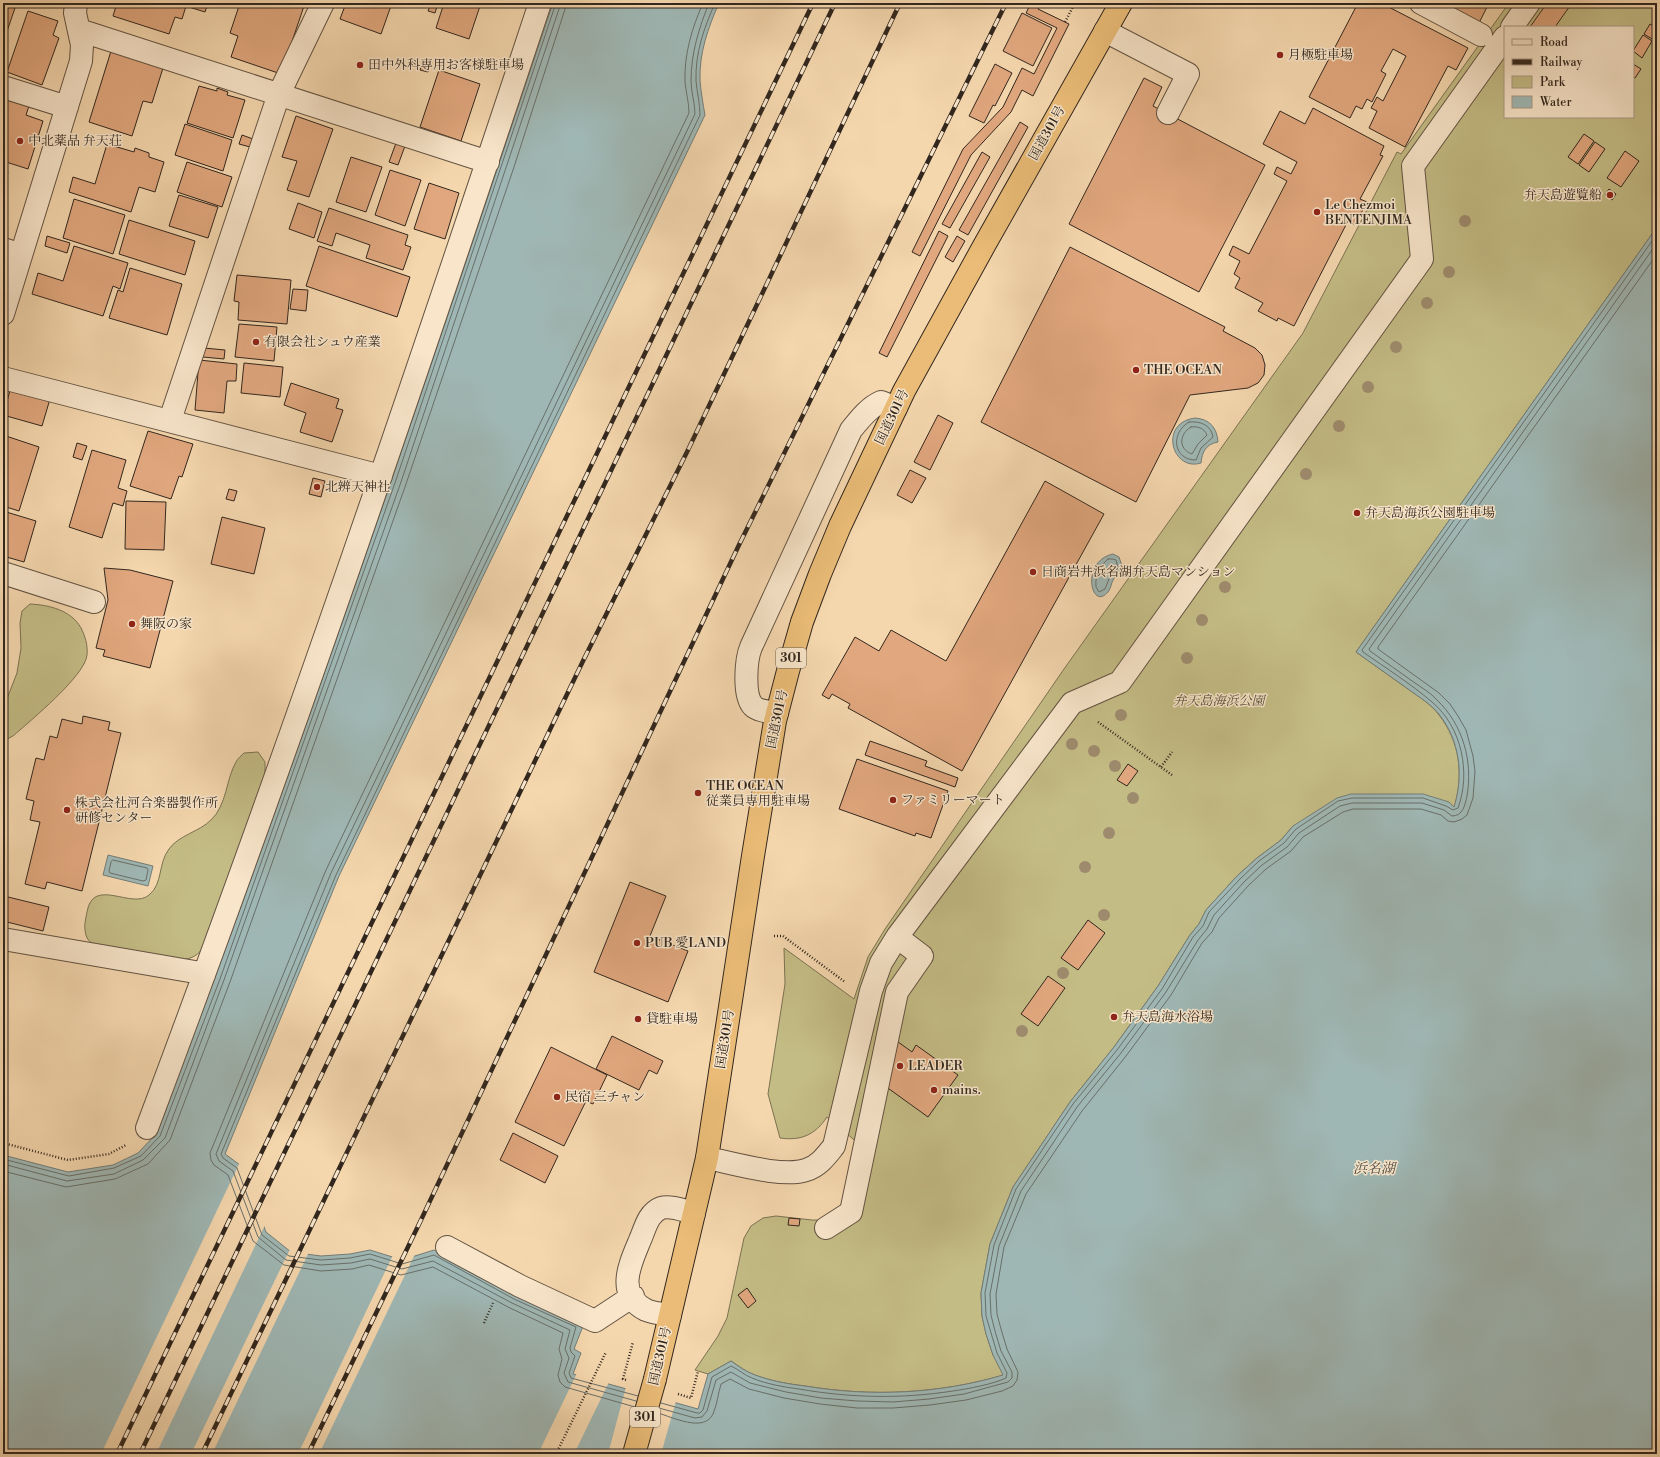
<svg xmlns="http://www.w3.org/2000/svg" width="1660" height="1457" viewBox="0 0 1660 1457" font-family="'Libre Bodoni','Noto Serif JP',serif">
<rect width="100%" height="100%" fill="#f5d7ae"/>
<filter id="stains"><feTurbulence type="fractalNoise" baseFrequency=".005" numOctaves="4"/><feColorMatrix values="0 0 0 0 .2 0 0 0 0 .09 0 0 0 0 .02 0 0 0 .5 -.17"/></filter>
<radialGradient id="worn" r=".72"><stop offset=".6" stop-color="#630" stop-opacity="0"/><stop offset="1" stop-color="#630" stop-opacity=".3"/></radialGradient>
<!-- green -->
<path fill="#c4bc85" stroke="#7b7252" fill-rule="evenodd" d="M1509 3H1657V227L1356 652C1373 664 1391 677 1408 689 1419 697 1431 704 1439 715 1460 742 1464 775 1454 808L1293 826 1281 840 1257 858 1237 876 1206 910 1199 924 1190 935 1158 986 1114 1047 1070 1102 1013 1187 990 1244 981 1293 982 1316 986 1334 993 1355 1004 1375C939 1394 871 1397 805 1386 788 1384 771 1381 755 1375 746 1372 739 1366 731 1361L708 1374 695 1370 718 1336 727 1318 744 1238 751 1226 763 1218 776 1216 812 1220H826L848 1202 859 1144 827 1117C815 1135 801 1141 780 1138L768 1094 785 984 784 948 854 999 868 957 885 929 1064 669 1303 333 1397 152 1401 154ZM1505 27H1633V117H1505Z
M30 604C49 605 71 610 81 628 85 636 88 645 87 655 85 676 30 721 13 736L7 739H3V709L17 673 21 648 20 623 22 611Z
M258 752 265 762V776L205 945C198 956 192 959 179 960L97 946C89 942 86 939 85 930 84 924 86 918 87 912 93 876 132 910 149 895 163 884 158 863 169 849 179 835 199 832 211 820 227 805 226 779 236 762 238 758 242 755 244 753Z"/>
<!-- water -->
<path fill="#9fb7b4" stroke="#737d78" d="M553 3H719C708 28 699 53 700 81 701 92 703 104 705 115L339 876 225 1154 240 1165 266 1232 291 1252 321 1256 350 1254 370 1250 402 1260 434 1250 516 1295 583 1326 574 1349 581 1353 573 1374 698 1409 708 1374 731 1361C738 1366 746 1372 755 1375 771 1381 788 1384 805 1386 871 1397 939 1394 1003 1375L993 1355 986 1334 982 1316 981 1293 990 1244 1013 1187 1070 1102 1114 1047 1158 986 1190 935 1199 924 1206 910 1237 876 1257 858 1281 840 1293 826 1337 798 1351 794H1423L1449 802 1454 807C1464 775 1460 741 1439 714 1431 704 1419 697 1408 689 1391 677 1373 664 1356 652L1657 227V1454H3V1155L68 1172 113 1165 138 1153 156 1134C298 761 426 382 553 3Z
M1195 418C1209 419 1217 427 1218 442 1206 444 1202 452 1201 463 1172 472 1158 423 1195 418Z
M1113 554 1119 557 1123 569C1120 574 1115 575 1113 580 1111 584 1111 588 1108 592 1091 612 1080 561 1113 554Z
M108 855 153 866 148 886 103 875Z"/>
<!-- pier -->
<path fill="#f5d7ae" d="M240 1162 265 1225 156 1454H101Z
M290 1249 309 1252 212 1454H191Z
M415 1254 319 1454H298L393 1255 402 1258Z
M577 1373 609 1382 574 1454H538Z
M626 1387 676 1401 661 1454H608Z"/>
<g fill="none" stroke-linecap="round" stroke-linejoin="round">
<!-- shore -->
<path stroke="#686f69" stroke-width="1" d="M1189 422C1201 421 1211 425 1213 437L1201 448 1196 460C1173 460 1170 433 1189 422Z
M1191 427C1198 426 1204 428 1207 435L1198 444 1192 454C1178 449 1179 434 1191 427Z
M1108 559H1113L1116 560 1118 568 1109 579 1105 589 1099 592 1096 587C1095 575 1099 567 1108 559Z
M113 860 147 868 148 870 146 880 143 881 110 873 109 871 111 862Z
M3 1159 69 1176 114 1168 141 1156 160 1136 220 979 396 480 556 3
M3 1164 67 1181 114 1174 143 1160 165 1138 224 980 401 482 561 3
M3 1171 66 1187 115 1179 148 1164 170 1140 230 982 406 484 513 170 567 3
M638 1396 571 1378 569 1373 575 1356 571 1352 570 1348 576 1327 514 1299 434 1255 402 1264 370 1254 350 1258 321 1260 289 1256 262 1235 237 1168 223 1158 221 1154 336 875 700 115C700 104 697 92 696 81 695 53 704 28 715 3
M636 1401 568 1382 564 1373 569 1358 565 1349 570 1330 512 1303 433 1261 402 1269 370 1259 351 1263 321 1265 286 1260 258 1237 233 1171 219 1161 216 1154 331 873 695 114C695 103 691 92 691 81 691 53 699 28 709 3
M661 1403 697 1413H700L703 1410 712 1377 731 1366C738 1369 744 1375 752 1378 766 1384 784 1387 799 1389 851 1398 901 1399 953 1391 967 1389 994 1384 1006 1378L1007 1373 997 1353 986 1316 985 1293 994 1245 1016 1189 1073 1104 1117 1050 1162 989 1193 937 1203 926 1209 912 1240 879 1259 861 1284 843 1296 829 1338 801 1352 798H1423L1446 806 1453 810 1458 808C1471 773 1462 727 1432 702 1411 684 1386 668 1363 652L1362 650 1657 234
M635 1407 565 1387 560 1382 558 1375 562 1359 559 1349 563 1333 510 1308 433 1267 401 1275 369 1265 352 1269 321 1271 284 1265 253 1241 228 1175 214 1165 211 1160 210 1153 326 870 689 113C689 103 686 92 685 82 684 54 692 28 703 3
M659 1408 695 1418 702 1417 707 1411 716 1380 731 1372 750 1383 786 1392 821 1398 857 1401 893 1402 929 1399 964 1394 1008 1382 1012 1378V1372L1001 1351 995 1331 991 1315 990 1294 999 1246 1021 1191 1077 1107 1121 1053 1166 992 1198 940 1207 929 1214 915 1244 882 1262 865 1287 847 1299 833 1340 806 1352 803H1422L1444 810 1452 816C1463 816 1465 805 1467 796 1473 761 1463 725 1437 700 1431 693 1422 688 1415 683 1400 672 1385 662 1370 651L1369 649 1657 243
M658 1413C672 1417 704 1433 713 1414 717 1405 718 1394 721 1384L730 1379 749 1389 784 1398 820 1404 857 1408H893L930 1405 966 1400 1002 1391 1013 1386 1017 1380 1018 1372 1007 1349 1001 1329 997 1314 996 1294 1004 1247 1026 1194 1082 1111 1126 1056 1171 995 1202 943 1212 932 1219 918 1248 886 1266 869 1291 851 1303 837 1343 812 1353 809H1421L1441 815 1448 821 1454 822 1462 819 1467 815 1473 798 1475 771 1473 756 1466 730 1458 716 1450 704 1439 693 1378 649V647L1657 254"/>
</g>
<!-- building -->
<path fill="#e1a77e" stroke="#32271e" d="M3 3H10L16 5 3 43Z
M38 3H52L51 7Z
M117 3H187L182 19 175 17 169 34 113 16Z
M190 3H208L205 12 189 7Z
M220 3H233L232 7Z
M240 3H305L281 74 231 57 238 36 230 33Z
M346 3H392L381 34 340 19Z
M431 3H438L435 13 428 11Z
M444 3H481L469 39 436 28Z
M1031 3H1041L1038 9 1069 24 1033 96 1022 90 1011 112 971 155 920 256 912 252 963 149 1003 107 1022 68 1034 74 1057 28 1026 13Z
M1358 3H1381L1468 48 1456 70 1448 66 1405 147 1369 128 1377 111 1371 108 1377 97 1383 101 1406 56 1393 49 1381 71 1386 74 1372 102 1367 99 1362 109 1356 106 1350 118 1309 97Z
M1441 3H1489L1479 23Z
M1547 3H1572L1555 27H1530Z
M1616 3H1625L1622 7Z
M28 11 58 21 53 35 59 38 42 85 7 72Z
M1022 13 1052 28 1033 66 1003 51Z
M1650 24 1657 28V42L1644 34Z
M1643 35 1652 41 1642 58 1633 51Z
M111 51 163 68 152 103 143 101 132 136 89 122Z
M423 60 431 62 428 72 420 70Z
M995 64 1012 73 995 106 993 105 984 123 969 116Z
M1633 64 1641 69 1635 78 1633 77Z
M439 70 480 84 461 141 420 127Z
M1144 78 1162 87 1153 106 1265 165 1199 292 1069 224Z
M199 86 217 91V88L228 92 227 95 245 100 233 138 187 123Z
M3 97 29 106 26 115 43 121 28 169 3 161Z
M1313 108 1384 146 1380 155 1383 156 1360 199 1367 202 1355 225 1348 221 1294 326 1278 318 1277 321 1258 311 1263 303 1235 288 1240 278 1234 274 1240 261 1229 255 1233 246 1249 254 1287 181 1274 174 1277 167 1291 174 1297 162 1263 144 1280 111 1305 124Z
M296 116 333 129 309 197 287 190 297 161 282 157Z
M1020 122 1028 127 968 235 959 230Z
M185 124 232 140 223 171 175 155Z
M1584 134 1594 141 1578 164 1568 157Z
M242 135 253 139 250 147 239 144Z
M1595 142 1605 149 1589 172 1579 165Z
M396 143 405 146 398 165 389 162Z
M107 144 134 152 135 148 149 153V157L164 162 155 192 139 187 131 212 69 192 73 177 95 184Z
M1625 151 1639 161 1621 187 1607 178Z
M982 152 990 157 950 228 942 224Z
M351 157 382 167 366 212 336 202Z
M187 162 232 177 222 207 177 192Z
M390 170 421 180 405 226 375 215Z
M3 171 8 172 3 188Z
M429 183 459 193 445 239 414 229Z
M1609 189 1616 194 1612 200 1605 195Z
M179 195 218 207 208 238 169 226Z
M74 199 125 215 113 254 63 238Z
M298 203 322 212 314 238 289 229Z
M329 208 408 235 405 245 411 247 403 270 366 258 370 245 336 233 332 246 317 241Z
M129 220 195 241 185 275 119 254Z
M939 231 948 236 887 357 879 353Z
M47 236 70 243 67 253 45 246Z
M957 236 965 241 953 262 945 257Z
M74 246 128 263 120 289 113 286 103 316 32 294 38 273 63 281Z
M319 246 410 277 397 317 306 286Z
M1070 247 1225 327 1223 331 1255 348 1262 355 1265 365 1264 375 1258 383 1248 388 1190 395 1136 502 981 422Z
M130 268 182 284 167 335 109 318 118 290 123 292Z
M237 275 291 280 287 324 238 320 239 302 234 301Z
M293 289 308 290 306 311 290 309Z
M239 324 277 327 274 361 235 357Z
M204 348 225 350 224 359 203 357Z
M199 360 237 364 236 381H227L224 413 195 410Z
M244 363 283 367 280 397 241 393Z
M291 383 339 399 336 408 343 410 332 442 300 432 306 413 284 405Z
M11 387 50 399 42 426 3 415Z
M938 415 953 423 930 470 914 462Z
M148 431 193 444 182 477 179 476 171 499 130 486Z
M3 435 39 447 19 511 3 506Z
M77 443 87 446 82 460 73 457Z
M92 450 126 460 118 488 127 491 123 506 113 503 102 538 69 527Z
M910 470 926 478 912 503 897 495Z
M313 478 325 481 321 497 309 494Z
M1045 481 1104 514 962 771 848 708 850 704 832 694 829 699 822 695 855 637 879 651 891 630 946 661Z
M229 489 237 491 234 501 226 499Z
M126 501 166 502 164 550 125 549Z
M3 511 36 521 24 562 3 556Z
M222 517 265 528 254 574 211 564Z
M104 568 130 570 173 581 150 668 103 656 105 650 96 648 108 600Z
M83 716 110 722 108 730 121 733 82 891 47 882 45 889 25 884 40 822 30 820 34 801 26 799 36 758 44 760 50 736 57 738 62 719 82 724Z
M870 741 927 761 925 766 958 778 955 787 865 755Z
M857 759 948 791 931 838 916 833 915 836 839 809Z
M1128 764 1138 771 1127 786 1117 780Z
M630 882 666 896 650 936 688 951 668 1002 594 972Z
M4 896 49 907 43 931 3 921Z
M1088 920 1105 933 1078 970 1061 958Z
M1048 976 1065 988 1038 1026 1021 1014Z
M612 1036 663 1061 657 1074 649 1070 639 1090 596 1069Z
M894 1039 912 1052 916 1045 958 1075 928 1117 885 1086Z
M551 1047 607 1075 593 1104 586 1101 564 1146 515 1122Z
M513 1133 558 1156 545 1183 500 1160Z
M789 1218 800 1219 799 1226 788 1225Z
M747 1288 756 1301 748 1308 738 1295Z"/>
<g fill="none" stroke-linecap="round" stroke-linejoin="round">
<defs>
<path id="minor" d="M1421 3 1481 35
M1512 27 1529 3
M79 30 488 162
M1105 31 1188 74 1168 113
M3 87 67 107
M3 249 21 255
M3 314 81 61 82 45 75 13 76 3
M3 378 381 476
M170 420 279 94 323 3
M3 573 94 602
M777 713C771 712 758 711 753 706 743 695 746 659 751 647L851 430C859 420 869 407 881 402L896 408
M3 939 195 972 204 975
M147 1128C287 756 415 380 540 3
M707 1158C733 1163 782 1178 806 1170 819 1166 826 1156 834 1146L871 991 881 963 897 937 1072 703 1120 682 1422 259 1413 166 1505 37
M826 1228 851 1212 897 992 922 956 897 937
M447 1247 520 1286 595 1321 633 1296
M670 1315C663 1314 653 1313 646 1310 615 1294 630 1264 640 1240 645 1229 648 1213 661 1208 671 1205 685 1211 694 1213"/>
<path id="highway" d="M655 1379 707 1158 753 856 775 721 788 671 802 622 820 574 840 526 904 391 985 244 1121 3"/>
</defs>
<!-- minor casing -->
<use href="#minor" stroke="#635342" stroke-width="24"/>
<!-- highway casing -->
<use href="#highway" stroke="#32271e" stroke-width="24"/>
<!-- path -->
<path stroke="#32271e" stroke-width="2.5" stroke-dasharray="1 2" stroke-linecap="butt" d="M1065 22 1075 3
M1098 722 1172 775
M1161 767 1172 752
M774 936H783L845 982
M3 1143 68 1160 109 1154 126 1145
M484 1323 493 1303
M626 1380 623 1379 633 1342
M678 1394 691 1398 698 1371
M556 1454 606 1352"/>
<!-- minor -->
<use href="#minor" stroke="#f8e5ca" stroke-width="22"/>
<!-- highway -->
<use href="#highway" stroke="#eabc77" stroke-width="22"/>
<defs>
<path id="rail" d="M117 1454 813 3
M140 1454 835 3
M202 1454 583 661 688 450 900 3
M308 1454 421 1220 738 547 1006 3"/>
</defs>
<!-- rail casing -->
<use href="#rail" stroke="#32271e" stroke-width="4.5"/>
<!-- rail -->
<use href="#rail" stroke="#f8e5ca" stroke-width="3" stroke-dasharray="9" stroke-linecap="butt"/>
<defs>
<path id="highway-bridge" d="M634 1454 655 1379"/>
</defs>
<!-- highway-bridge casing -->
<use href="#highway-bridge" stroke="#32271e" stroke-width="24" stroke-linecap="butt"/>
<!-- highway-bridge -->
<use href="#highway-bridge" stroke="#eabc77" stroke-width="22"/>
</g>
<!-- trees -->
<g fill="#9e8b6d">
<circle cx="1465" cy="221" r="6"/>
<circle cx="1449" cy="272" r="6"/>
<circle cx="1427" cy="303" r="6"/>
<circle cx="1396" cy="347" r="6"/>
<circle cx="1368" cy="387" r="6"/>
<circle cx="1339" cy="426" r="6"/>
<circle cx="1306" cy="474" r="6"/>
<circle cx="1225" cy="587" r="6"/>
<circle cx="1202" cy="620" r="6"/>
<circle cx="1187" cy="658" r="6"/>
<circle cx="1121" cy="715" r="6"/>
<circle cx="1072" cy="744" r="6"/>
<circle cx="1094" cy="751" r="6"/>
<circle cx="1115" cy="766" r="6"/>
<circle cx="1133" cy="798" r="6"/>
<circle cx="1109" cy="833" r="6"/>
<circle cx="1085" cy="867" r="6"/>
<circle cx="1104" cy="915" r="6"/>
<circle cx="1063" cy="973" r="6"/>
<circle cx="1022" cy="1031" r="6"/>
</g>
<!-- markers -->
<g fill="#8f2418" stroke="#f8e5ca" stroke-width="1.5">
<circle cx="1280" cy="55" r="4"/>
<circle cx="360" cy="65" r="4"/>
<circle cx="20" cy="141" r="4"/>
<circle cx="1610" cy="195" r="4"/>
<circle cx="1317" cy="212" r="4"/>
<circle cx="256" cy="342" r="4"/>
<circle cx="1136" cy="370" r="4"/>
<circle cx="317" cy="487" r="4"/>
<circle cx="1357" cy="513" r="4"/>
<circle cx="1033" cy="572" r="4"/>
<circle cx="132" cy="624" r="4"/>
<circle cx="698" cy="793" r="4"/>
<circle cx="893" cy="800" r="4"/>
<circle cx="67" cy="810" r="4"/>
<circle cx="637" cy="943" r="4"/>
<circle cx="1114" cy="1017" r="4"/>
<circle cx="638" cy="1019" r="4"/>
<circle cx="900" cy="1066" r="4"/>
<circle cx="934" cy="1090" r="4"/>
<circle cx="557" cy="1097" r="4"/>
</g>
<g text-anchor="middle" dominant-baseline="central" stroke-width="3" stroke-linejoin="round" paint-order="stroke">
<!-- shield labels -->
<g fill="#f8e5ca" stroke="#6d6052" stroke-width="1">
<rect x="776" y="648" width="30" height="20" rx="3"/>
<rect x="630" y="1407" width="30" height="20" rx="3"/>
</g>
<g font-size="12" font-weight="bold" fill="#32271e">
<text x="791" y="658">301</text>
<text x="645" y="1417">301</text>
</g>
<!-- poi labels -->
<g font-size="13" fill="#32271e" stroke="#f8e5ca" text-anchor="start">
<text x="1288" y="55">月極駐車場</text>
<text x="368" y="65">田中外科専用お客様駐車場</text>
<text x="28" y="141">中北薬品 弁天荘</text>
<text x="1602" y="195" text-anchor="end">弁天島遊覧船</text>
<text x="1325" y="205">Le Chezmoi<tspan x="1325" dy="15">BENTENJIMA</tspan></text>
<text x="264" y="342">有限会社シュウ産業</text>
<text x="1144" y="370">THE OCEAN</text>
<text x="325" y="487">北辨天神社</text>
<text x="1365" y="513">弁天島海浜公園駐車場</text>
<text x="1041" y="572">日商岩井浜名湖弁天島マンション</text>
<text x="140" y="624">舞阪の家</text>
<text x="706" y="786">THE OCEAN<tspan x="706" dy="15">従業員専用駐車場</tspan></text>
<text x="901" y="800">ファミリーマート</text>
<text x="75" y="803">株式会社河合楽器製作所<tspan x="75" dy="15">研修センター</tspan></text>
<text x="645" y="943">PUB 愛LAND</text>
<text x="1122" y="1017">弁天島海水浴場</text>
<text x="646" y="1019">貸駐車場</text>
<text x="908" y="1066">LEADER</text>
<text x="942" y="1090">mains.</text>
<text x="565" y="1097">民宿 三チャン</text>
</g>
<!-- street labels -->
<g font-size="13" fill="#32271e" stroke="#f8e5ca">
<text transform="translate(1047 133) rotate(-61)">国道301号</text>
<text transform="translate(892 417) rotate(-64)">国道301号</text>
<text transform="translate(777 719) rotate(-78)">国道301号</text>
<text transform="translate(725 1039) rotate(-81)">国道301号</text>
<text transform="translate(660 1356) rotate(-77)">国道301号</text>
</g>
<!-- park labels -->
<g font-size="13" font-style="italic" fill="#564c38" stroke="#f8e5ca">
<text x="1219" y="701">弁天島海浜公園</text>
</g>
<!-- water labels -->
<g font-size="14" font-style="italic" fill="#4d4b44" stroke="#f8e5ca">
<text x="1374" y="1169">浜名湖</text>
</g>
</g>
<!-- margin -->
<rect width="1660" height="1457" fill="none" stroke="#f5d7ae" stroke-width="16"/>
<rect x="4" y="4" width="1652" height="1449" fill="none" stroke="#32271e" stroke-width="2"/>
<rect x="8" y="8" width="1644" height="1441" fill="none" stroke="#32271e"/>
<!-- legend -->
<rect x="1504" y="26" width="130" height="92" fill="#f8e5ca" stroke="#a99985"/>
<rect x="1512" y="39" width="20" height="6" fill="#f8e5ca" stroke="#a99985"/>
<text x="1540" y="46" font-size="12" fill="#32271e">Road</text>
<rect x="1512" y="59" width="20" height="6" fill="#32271e" stroke="#a99985"/>
<text x="1540" y="66" font-size="12" fill="#32271e">Railway</text>
<rect x="1512" y="76" width="20" height="12" fill="#c4bc85" stroke="#a99985"/>
<text x="1540" y="86" font-size="12" fill="#32271e">Park</text>
<rect x="1512" y="96" width="20" height="12" fill="#9fb7b4" stroke="#a99985"/>
<text x="1540" y="106" font-size="12" fill="#32271e">Water</text>
<rect width="100%" height="100%" filter="url(#stains)"/>
<rect width="100%" height="100%" fill="url(#worn)"/>
</svg>
